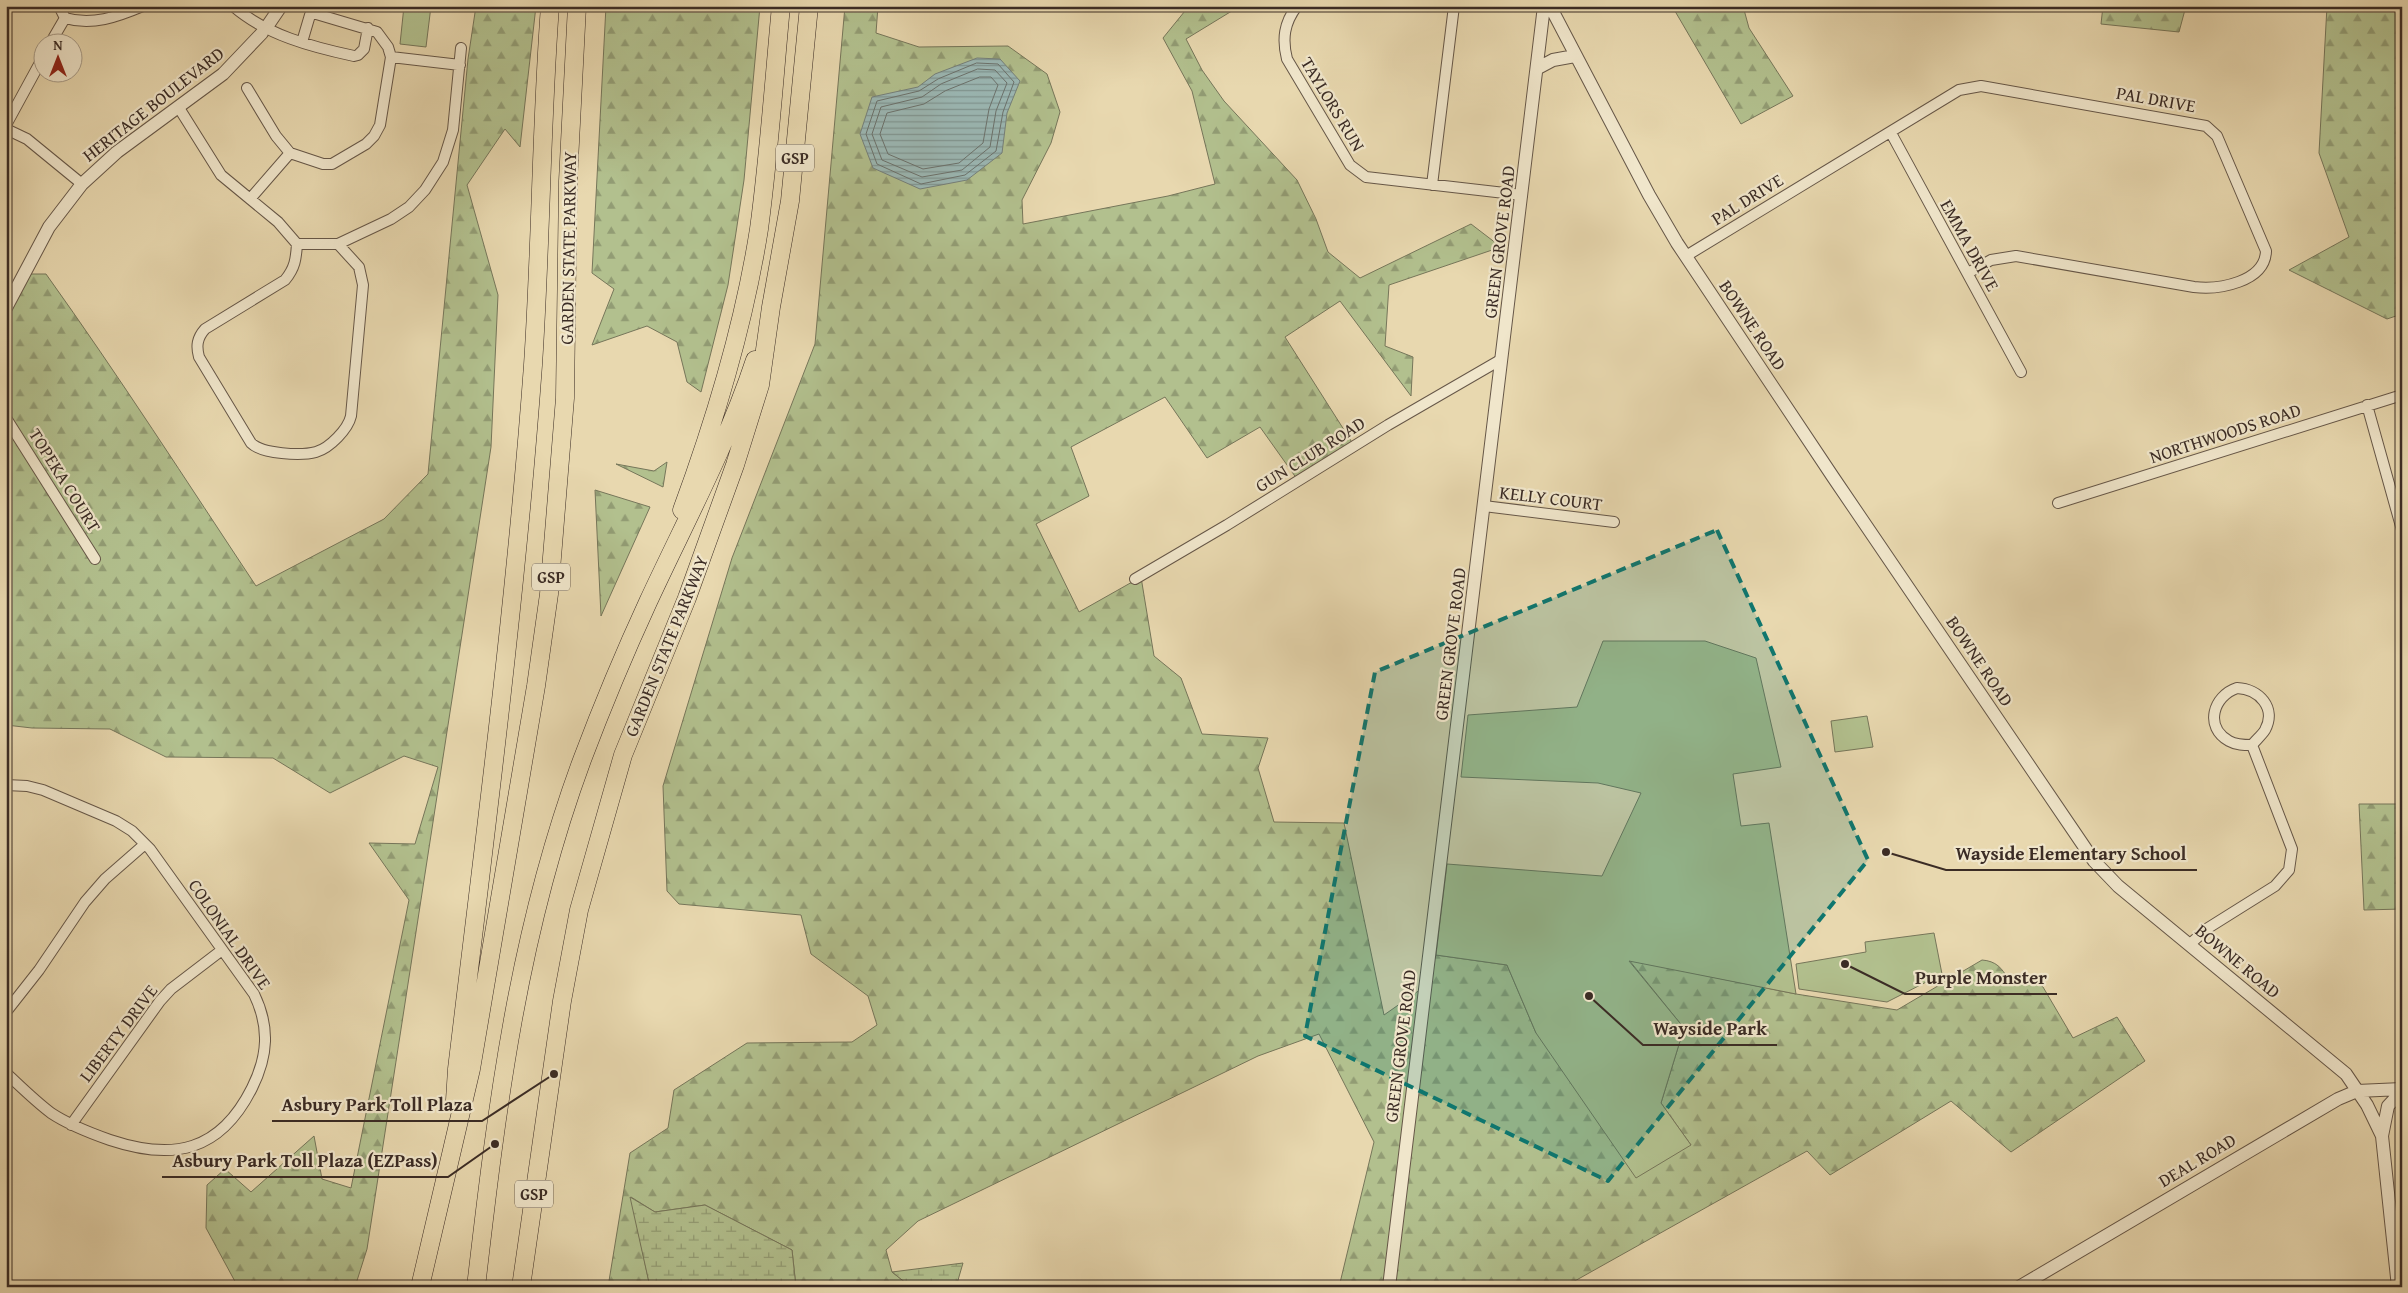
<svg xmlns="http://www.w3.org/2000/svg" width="2408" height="1293" viewBox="0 0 2408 1293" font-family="'Gentium Book Plus',serif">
<defs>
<pattern id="forest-firs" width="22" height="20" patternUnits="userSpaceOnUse" patternTransform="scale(1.25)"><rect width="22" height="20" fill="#b2c08e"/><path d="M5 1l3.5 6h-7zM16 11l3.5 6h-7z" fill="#929c74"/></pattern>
<pattern id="wetland-marsh" width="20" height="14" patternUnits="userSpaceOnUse" patternTransform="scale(1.25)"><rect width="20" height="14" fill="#b2c08e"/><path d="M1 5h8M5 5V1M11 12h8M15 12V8" fill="none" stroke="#929c74"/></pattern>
<pattern id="water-rules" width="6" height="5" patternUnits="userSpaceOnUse" patternTransform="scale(1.25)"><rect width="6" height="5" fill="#9bb8b5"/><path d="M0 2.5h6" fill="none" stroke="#809693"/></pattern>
</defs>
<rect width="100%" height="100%" fill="#e8d8af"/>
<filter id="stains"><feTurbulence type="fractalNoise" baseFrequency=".004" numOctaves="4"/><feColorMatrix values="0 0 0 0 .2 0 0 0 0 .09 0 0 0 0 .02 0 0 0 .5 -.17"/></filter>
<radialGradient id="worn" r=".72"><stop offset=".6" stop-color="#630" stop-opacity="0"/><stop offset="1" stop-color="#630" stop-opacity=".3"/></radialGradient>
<!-- forest -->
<path fill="url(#forest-firs)" stroke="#76765a" d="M476 6H536L520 147 505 129 467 185 498 295 491 447 367 1249 355 1287H238L206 1228 207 1185 225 1169 251 1192 314 1136 322 1179 351 1188 409 900 369 843 415 844 438 767 404 756 330 793 273 758 166 757 110 729 32 728 6 725V307L21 274H46C119 376 187 482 256 586L384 519 428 474 468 59Z
M606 6H760L744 180 728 285 701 392 687 382 677 342 647 326 592 345 614 289 592 273Z
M845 6H878L876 33 919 47 1008 46 1047 74 1060 112 1051 143 1022 200 1023 224 1168 196 1215 184 1192 91 1163 38 1189 6H1240L1186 39 1202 70 1224 101 1297 180 1316 219 1328 252 1360 278 1471 224 1501 247 1389 285 1385 346 1413 357 1411 396 1340 301 1285 337 1353 444 1297 479 1260 427 1207 458 1165 397 1071 447 1089 496 1036 524 1079 612 1141 577 1154 656 1181 678 1202 734 1268 738 1258 768 1274 822 1344 823 1384 1015 1424 987 1436 955 1507 965 1536 1033 1691 1145 1661 1103 1684 1028 1629 960 1796 994 1897 1010 1982 960C1996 961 2002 968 2008 979L2013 976 2027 975 2043 987 2073 1038 2117 1017 2145 1061 2011 1152 1951 1101 1830 1175 1807 1151 1564 1287H1339L1374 1142 1319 1034 1258 1056 918 1221 886 1250 892 1272 911 1287H796L792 1250 705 1205 655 1212 631 1197 650 1287H608L630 1153 668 1128 674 1090 747 1043 852 1042 877 1025 868 996 811 954 801 915 679 904 667 891 663 786 732 558 815 344Z
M1672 6H1743L1749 28 1793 96 1741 124Z
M2103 6H2186L2179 32 2101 24Z
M2327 6H2402V314L2387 319 2289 270 2349 237 2319 153Z
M667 462 663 487 616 464 654 471Z
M595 490 650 507 601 616Z
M2359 804H2402V909L2364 910Z"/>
<!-- wetland -->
<path fill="url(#wetland-marsh)" stroke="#76765a" d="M630 1197 655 1212 705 1205 792 1250 796 1287H650Z
M963 1263 956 1287H911L892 1272Z"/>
<!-- park -->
<path fill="#b2c08e" stroke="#76765a" d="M404 6H431L426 47 400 44Z
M1603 641H1705L1756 658 1781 767 1733 774 1741 826 1769 823 1796 994 1629 961 1684 1028 1661 1103 1691 1145 1636 1178 1536 1033 1507 965 1436 955 1447 864 1602 876 1641 793 1598 783 1461 777 1468 715 1577 707Z
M1867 716 1873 747 1835 752 1831 721Z
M1934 933 1942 974 1887 1002 1799 989 1796 964 1866 952 1865 942Z"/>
<!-- water -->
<path fill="url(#water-rules)" stroke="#75807b" d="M977 58 1000 59 1020 81 1007 113 1002 153 967 180 920 189 873 168 860 134 872 97 918 87 935 74Z"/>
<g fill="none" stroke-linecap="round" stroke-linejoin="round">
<!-- shore -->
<path stroke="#6b726d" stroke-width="1" d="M977 63 998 64 1014 82 1003 112 996 151 965 175 921 184 877 164 866 134 877 101 919 91 938 79Z
M978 69 995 70 1007 83 996 111 990 147 962 170 922 177 882 160 872 134 881 107 922 97 941 84Z
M980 77H991L998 85 989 109 983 143 959 163 923 169 888 154 880 134 887 113 924 104 945 91Z"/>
<defs>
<path id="minor" d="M59 6 65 18C92 26 117 17 143 6
M233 6C266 35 312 47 354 56L358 55 364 49 368 28
M1297 6C1284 23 1282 39 1287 59L1350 165 1366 177 1522 195
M51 42 65 18
M391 57 460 65
M247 88 276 136 290 153 323 164H332L366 144 374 136 380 125 391 57 388 47 377 32 313 13 310 15 302 42
M179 108 221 175 278 222 297 244
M6 125 42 59
M6 129 27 139 82 184
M1891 133 2021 372
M1432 185 1454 6
M250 199 290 153
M297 244C296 259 295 268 285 280L205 329C197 338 196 346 199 357L251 443C262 454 301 456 316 452 330 448 348 429 351 416L363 285 359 267 338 244
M297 244H338L391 219 409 207 425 190 443 162 453 130 461 48
M1686 256 1959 90 1981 86 2206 126 2217 136 2266 251C2265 282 2219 290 2194 287L2016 256 1991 260 1968 273
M2367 405 2402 530
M6 418 95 559
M2058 503 2402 395
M1484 506 1614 522
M1135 579 1227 525 1388 425 1502 359
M2237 688C2259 689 2277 708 2265 730 2262 735 2256 740 2252 745 2244 745 2236 745 2229 741 2204 727 2213 696 2237 688Z
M6 785 27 786 43 790 116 821 132 831 150 849 254 994C270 1027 268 1056 252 1088 220 1152 173 1161 110 1140 90 1133 69 1125 51 1113 35 1101 21 1087 6 1073
M2190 944 2208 928 2275 886 2289 870 2292 849 2252 745
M6 1012 39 970 85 902 105 879 145 844
M71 1125 160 1001 171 989 222 950"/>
<path id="tertiary" d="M1550 6 1649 195 1677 243 1833 477 2094 861 2118 886 2346 1074 2367 1105 2382 1136 2398 1287
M266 28 281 6
M1538 68 1553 60 1575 56
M6 308 49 227 82 184 117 152 223 74 262 33
M2382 1136 2388 1106 2402 1091
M1389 1287 1544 6
M2019 1287 2338 1099 2357 1091 2402 1089"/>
<path id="motorway" d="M682 510C716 418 744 325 759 229 769 155 774 80 781 6
M455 1100 457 1069C485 835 516 600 533 365 541 246 541 126 550 6
M420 1287 471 1069 536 686 549 594 565 398 568 181 577 6
M476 1287C497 1105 518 933 582 760 602 707 624 654 648 602 685 522 727 445 755 360
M521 1287 562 1001 579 910 623 755 687 598 735 465 760 385 771 307 790 201 809 6"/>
</defs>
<!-- minor casing -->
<use href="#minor" stroke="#665748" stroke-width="12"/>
<!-- tertiary casing -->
<use href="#tertiary" stroke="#665748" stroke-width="14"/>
<!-- motorway casing -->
<use href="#motorway" stroke="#3b2c25" stroke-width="19"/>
<!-- minor -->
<use href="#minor" stroke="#f0e6cb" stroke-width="10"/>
<!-- tertiary -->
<use href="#tertiary" stroke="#f0e6cb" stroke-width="12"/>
<!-- motorway -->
<use href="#motorway" stroke="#e8d8af" stroke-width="18"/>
</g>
<!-- marked area -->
<path fill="#0f766e" fill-opacity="0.2" stroke="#0f766e" stroke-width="4" stroke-dasharray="10 6" stroke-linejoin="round" d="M1717 530 1868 860 1608 1181 1305 1036 1375 672Z"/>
<g text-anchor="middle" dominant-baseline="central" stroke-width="4.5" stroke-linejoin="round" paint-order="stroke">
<!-- shield labels -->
<g fill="#f0e6cb" stroke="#716457" stroke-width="1">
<rect x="776" y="144.5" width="38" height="27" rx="4"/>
<rect x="532" y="563.5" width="38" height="27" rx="4"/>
<rect x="515" y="1180.5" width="38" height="27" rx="4"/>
</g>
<g font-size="16" font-weight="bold" fill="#3b2c25">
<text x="795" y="158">GSP</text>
<text x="551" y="577">GSP</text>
<text x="534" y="1194">GSP</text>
</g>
<!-- street labels -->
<g font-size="18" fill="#3b2c25" stroke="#f0e6cb">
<text transform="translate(2156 99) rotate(10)">PAL DRIVE</text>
<text transform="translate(153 104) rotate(-38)">HERITAGE BOULEVARD</text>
<text transform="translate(1333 104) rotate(59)">TAYLORS RUN</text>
<text transform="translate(1747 199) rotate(-32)">PAL DRIVE</text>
<text transform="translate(1499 242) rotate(-83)">GREEN GROVE ROAD</text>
<text transform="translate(1970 245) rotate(61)">EMMA DRIVE</text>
<text transform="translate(568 248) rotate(-89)">GARDEN STATE PARKWAY</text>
<text transform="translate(1753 325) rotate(56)">BOWNE ROAD</text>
<text transform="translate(2225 433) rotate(-18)">NORTHWOODS ROAD</text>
<text transform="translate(1310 454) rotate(-32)">GUN CLUB ROAD</text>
<text transform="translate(65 480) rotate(58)">TOPEKA COURT</text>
<text transform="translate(1551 498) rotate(7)">KELLY COURT</text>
<text transform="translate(1450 644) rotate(-83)">GREEN GROVE ROAD</text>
<text transform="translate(666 646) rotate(-68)">GARDEN STATE PARKWAY</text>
<text transform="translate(1980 661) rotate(56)">BOWNE ROAD</text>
<text transform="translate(230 934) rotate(55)">COLONIAL DRIVE</text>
<text transform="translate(2238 961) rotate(40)">BOWNE ROAD</text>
<text transform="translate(118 1033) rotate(-53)">LIBERTY DRIVE</text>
<text transform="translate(1400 1046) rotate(-83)">GREEN GROVE ROAD</text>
<text transform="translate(2197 1160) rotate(-31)">DEAL ROAD</text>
</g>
</g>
<!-- callouts -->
<path fill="none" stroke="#3b2c25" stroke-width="2" d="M1886 852L1946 870H2197M1845 964L1905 994H2057M1589 996L1643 1045H1777M554 1074L482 1121H272M495 1144L448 1177H162"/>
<g fill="#3b2c25" stroke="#f0e6cb" stroke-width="2">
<circle cx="1886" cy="852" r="5"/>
<circle cx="1845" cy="964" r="5"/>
<circle cx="1589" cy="996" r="5"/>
<circle cx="554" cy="1074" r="5"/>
<circle cx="495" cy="1144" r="5"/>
</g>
<g font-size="19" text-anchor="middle" font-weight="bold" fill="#3b2c25" stroke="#f0e6cb" stroke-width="4.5" stroke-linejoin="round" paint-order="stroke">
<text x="2071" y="860">Wayside Elementary School</text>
<text x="1981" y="984">Purple Monster</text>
<text x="1710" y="1035">Wayside Park</text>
<text x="377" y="1111">Asbury Park Toll Plaza</text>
<text x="305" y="1167">Asbury Park Toll Plaza (EZPass)</text>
</g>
<!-- margin -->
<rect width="2408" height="1293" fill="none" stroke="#e8d8af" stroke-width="25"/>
<rect x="8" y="8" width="2393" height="1278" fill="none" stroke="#3b2c25" stroke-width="2.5"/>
<rect x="12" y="12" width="2383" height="1268" fill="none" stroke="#3b2c25"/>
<!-- north arrow -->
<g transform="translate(58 58)"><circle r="24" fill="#f0e6cb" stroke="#a89c89"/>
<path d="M0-4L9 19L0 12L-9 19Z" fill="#8f2418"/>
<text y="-8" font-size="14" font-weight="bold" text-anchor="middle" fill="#3b2c25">N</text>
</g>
<rect width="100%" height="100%" filter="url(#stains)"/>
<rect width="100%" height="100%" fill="url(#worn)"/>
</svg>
